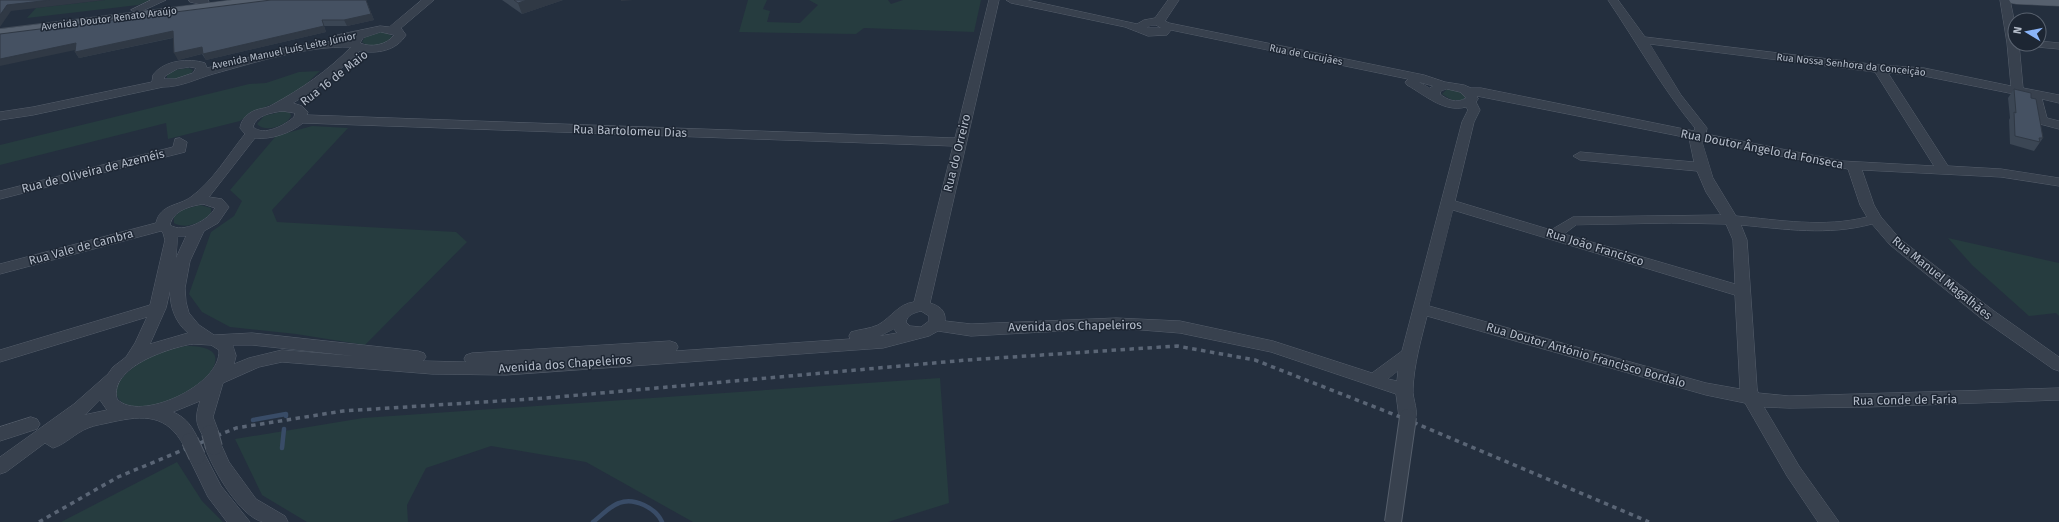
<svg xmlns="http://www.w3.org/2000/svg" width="2059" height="522" viewBox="0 0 2059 522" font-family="'Fira Sans',sans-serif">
<rect width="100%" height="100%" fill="#242f3e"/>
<!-- green -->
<path fill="#263c3f" d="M105 0H152L138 5 27 18 36 8Z
M748 0H767L763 9 770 11 767 22 800 23 818 5 809 0H888L891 4 903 0H981L974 32 864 28 856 34 739 32Z
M378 32H385L392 36C387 45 370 49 362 42L365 37Z
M188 68 193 70 191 74 177 79 167 78V75L176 70Z
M320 71 293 96 252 112 240 121 168 139 166 123 0 165V145L249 84 266 83 299 72Z
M1447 89H1459L1467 97 1463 100H1452L1442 94Z
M284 111 290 113 291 116C287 126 265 133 257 124L264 116Z
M312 126 348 128 272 210 277 222 456 232 467 242 365 345 296 334 230 327 202 312 189 294 211 232 234 216 242 201 230 190 276 136Z
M200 205 211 208V213C203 222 186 230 174 223V217L182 210Z
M1948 238 2059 263V316L2056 313 2029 316 1972 265Z
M186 346C204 346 226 350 210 373 207 377 205 382 201 385 186 396 169 402 151 406 124 411 102 396 128 372 145 357 164 350 186 346Z
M940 378 949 503 888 522H693L586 462 491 446 426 468 407 505 408 522H307L262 495 235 439 363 418Z
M177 462 202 501 223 522H61Z"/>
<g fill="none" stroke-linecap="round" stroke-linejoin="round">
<!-- stream -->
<path stroke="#394c67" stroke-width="4.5" d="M253 420 286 414V416
M282 448 284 429
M593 522C601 516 610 506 619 503 634 497 656 508 662 522"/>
<defs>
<path id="minor" d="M151 0H166L140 12 136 13 131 10Z
M189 0H208L209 2 204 5 190 2Z
M422 0H434L401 28 406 35C396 51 377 54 360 51L325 83 293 103 302 106 308 112 307 115 955 138 989 0H999L930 303C939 306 946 310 945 321L971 324 1116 318 1180 321 1273 341 1372 373 1402 351 1462 122 1468 110 1466 107C1444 113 1425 95 1407 85L1405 82 1408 79 1171 30 1167 35 1148 36 1125 27 1011 3 1006 0H1027L1137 24 1144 20 1155 18 1168 0H1179L1165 21 1169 23 1424 75 1445 82 1464 85 1471 88H1481L1694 131 1695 128C1662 88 1637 43 1608 0H1618L1645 37 1879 65 1924 68 2011 86 2007 43 2000 0H2010L2015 24V44H2019L2023 88 2059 95V103L2042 99 2047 118 2059 121V129L2036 123 2029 97 1924 76 1888 73 1948 166 2001 169 2059 178V186L2001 177 1862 170 1874 205 1881 217 1900 239 1994 311 2059 357V371L2053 369 1982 319 1890 245 1872 224C1827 236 1786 229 1741 225L1747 240 1757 388 1758 393 1789 396 2059 388V400L1868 407 1789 408 1764 407 1799 466 1839 522H1818L1787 476 1745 403 1706 395 1427 316C1421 340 1414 364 1413 389 1412 399 1420 412 1414 422L1408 424 1402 422 1399 417 1396 394 1271 352 1180 333 1116 328 971 336 938 331 929 336 883 348 506 375 432 374 282 362 259 367 223 383 213 417 219 433 216 438 210 440 204 438C195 422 195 418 200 401L173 412C187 418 193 428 199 441L196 446 190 448 184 446C167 414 144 415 112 422 104 424 95 425 88 428 75 433 66 444 53 448L45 443 6 472 0 474V457L74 404 108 374 113 367 126 357 135 343 147 317 0 362V350L150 305 165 240 163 233 161 231 0 274V264L156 223C160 204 179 206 191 197 213 181 228 155 245 134L240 128C241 122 244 117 250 113 257 108 266 109 272 105 301 89 328 71 351 47 305 46 257 62 213 74 196 79 181 87 163 87L33 115 0 120V112L33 107 152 82 153 75C164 60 189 58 205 63L207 68 281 49 340 40 335 37 337 35 380 26 389 27ZM1151 25H1156L1161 28H1147ZM381 32 394 35C387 45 371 48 360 43L363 38ZM1650 44 1875 72 1934 166 1842 161 1706 134 1707 128 1681 95ZM190 67 196 68 193 73 175 79H164L165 76 177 69ZM1419 82 1433 86 1430 88ZM1447 89 1460 92 1466 98C1457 104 1447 100 1440 94L1441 91ZM1477 96 1689 138 1694 162 1580 152 1573 156 1580 160 1697 171 1706 192 1721 215 1573 217 1551 230 1455 201 1474 122 1480 110 1476 102 1478 99ZM282 111 295 113 294 117C285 125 264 137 253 127 256 115 271 113 282 111ZM303 123 953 146 914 302C898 304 892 317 878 325 869 329 861 329 851 332L849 336 850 339 676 351 678 347 676 343 670 341 472 353 466 355 464 359 466 362 423 361 426 357 424 353 418 351 252 333 214 335 199 325 189 313 186 302 185 288 190 261 204 231 218 223 229 207 222 199 209 197 255 138C271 140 291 133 303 123ZM1702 141 1848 169 1860 205 1867 217C1824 228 1779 220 1736 216L1713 178ZM203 204 215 208C209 220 183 234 170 225 173 210 191 206 203 204ZM1453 210 1735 295 1740 389 1706 383 1429 306ZM1672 223 1726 224 1733 240 1735 284 1564 234 1576 225ZM178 236H186L176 258ZM170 291C170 307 175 322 188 333L150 344 166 308ZM921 311 929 316V321L921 327 910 326 906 322C908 314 914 313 921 311ZM894 329 897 333 880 336ZM192 344 211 345 219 350C222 385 139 423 117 399 109 367 169 348 192 344ZM233 345H252L354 356 282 350 249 358 234 364 236 356ZM1398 371 1397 381 1388 379ZM100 400 107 410 84 415 86 414Z
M2039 41 2059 43V49L2037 47 2031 44H2039Z
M180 138 187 142 185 152 0 199V191L173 147 175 139Z
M31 417 37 419 40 424 37 429 0 441V427Z
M214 440 220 442 229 462 256 499 285 516 288 522C280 522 270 522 263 522 239 516 213 469 205 447L208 442Z
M197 449 203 451 221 486 250 522H227L208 497 188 456 191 451Z"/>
<path id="major" d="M232 0H272L270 3 265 4 0 37V29Z
M2009 0H2059V6L2016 4 2011 3Z"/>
</defs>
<!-- minor casing -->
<use href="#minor" stroke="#565f6c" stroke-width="1"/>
<!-- major casing -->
<use href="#major" stroke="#414a57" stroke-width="1"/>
<!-- minor -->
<use href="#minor" fill="#38414e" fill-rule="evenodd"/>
<!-- major -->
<use href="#major" fill="#56606e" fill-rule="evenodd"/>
<!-- rail -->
<path stroke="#5a6575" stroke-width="3.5" stroke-dasharray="4.5 4.5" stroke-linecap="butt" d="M39 522 118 477 236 428 343 411 546 398 967 360 1177 346 1255 360 1408 420 1649 522"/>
<defs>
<path id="minor-bridge" d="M210 433 214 447
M190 441 197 456
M1393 522 1408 417"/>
</defs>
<!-- minor-bridge casing -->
<use href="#minor-bridge" stroke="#565f6c" stroke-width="18" stroke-linecap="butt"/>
<!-- minor-bridge -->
<use href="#minor-bridge" stroke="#38414e" stroke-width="16"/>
</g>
<!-- wall -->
<path fill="#3b4654" d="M366 0 374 20 347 26H324L326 32 206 60 202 54 178 60 173 38 79 58 75 52V50L0 34Z
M502 0H563L522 14Z
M2014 89 2031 98 2043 138 2034 151 2010 144 2009 120 2010 118 2008 98Z"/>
<!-- shaded-wall -->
<path fill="#303945" d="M50 0H105L11 11 0 27V15L7 5Z
M366 0 374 20 347 26 344 20Z
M527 0H563L522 14 518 3Z
M621 0H633L621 1Z
M322 20 326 32 206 60 203 54Z
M173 31 176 37 79 58 75 52Z
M76 43 80 49 0 66V59Z
M202 47 205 53 178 60 174 53Z"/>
<!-- building -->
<path fill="#455162" stroke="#303945" d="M0 0H50L7 5 0 15Z
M271 0H366L371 14 344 20H322L324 26 203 54 202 47 174 53 173 31 75 52 76 43 0 59V34Z
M514 0H527L518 3Z
M2014 89 2031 93V98L2036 99 2043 138H2039L2040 142 2015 136 2014 112 2016 113Z"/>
<g text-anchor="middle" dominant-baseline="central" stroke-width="3" stroke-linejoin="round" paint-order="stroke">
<!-- far-street labels -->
<g font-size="10" fill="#b4bcc9" stroke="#1d2633">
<text transform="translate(109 19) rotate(-7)">Avenida Doutor Renato Araújo</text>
<text transform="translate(284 51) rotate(-12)">Avenida Manuel Luís Leite Júnior</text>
<text transform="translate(1306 55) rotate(11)">Rua de Cucujães</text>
<text transform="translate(1851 65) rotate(6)">Rua Nossa Senhora da Conceição</text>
</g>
<!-- street labels -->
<g font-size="12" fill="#b4bcc9" stroke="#1d2633">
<text transform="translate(334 78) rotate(-38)">Rua 16 de Maio</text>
<text transform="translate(630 131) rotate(2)">Rua Bartolomeu Dias</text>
<text transform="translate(1762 149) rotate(11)">Rua Doutor Ângelo da Fonseca</text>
<text transform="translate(957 153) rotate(-76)">Rua do Orreiro</text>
<text transform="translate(93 171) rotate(-14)">Rua de Oliveira de Azeméis</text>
<text transform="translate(81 247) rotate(-15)">Rua Vale de Cambra</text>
<text transform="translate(1595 247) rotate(17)">Rua João Francisco</text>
<text transform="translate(1942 278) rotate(39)">Rua Manuel Magalhães</text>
<text transform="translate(1075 326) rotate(-1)">Avenida dos Chapeleiros</text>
<text transform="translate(1586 355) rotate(16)">Rua Doutor António Francisco Bordalo</text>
<text transform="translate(565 364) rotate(-4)">Avenida dos Chapeleiros</text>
<text transform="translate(1905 400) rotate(-1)">Rua Conde de Faria</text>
</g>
</g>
<!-- north arrow -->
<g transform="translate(2027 32) rotate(280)"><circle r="19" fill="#1d2633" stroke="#59626f"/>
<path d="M0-3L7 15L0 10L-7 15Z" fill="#8ab4f8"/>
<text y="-6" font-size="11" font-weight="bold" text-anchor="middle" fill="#b4bcc9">N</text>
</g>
</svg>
